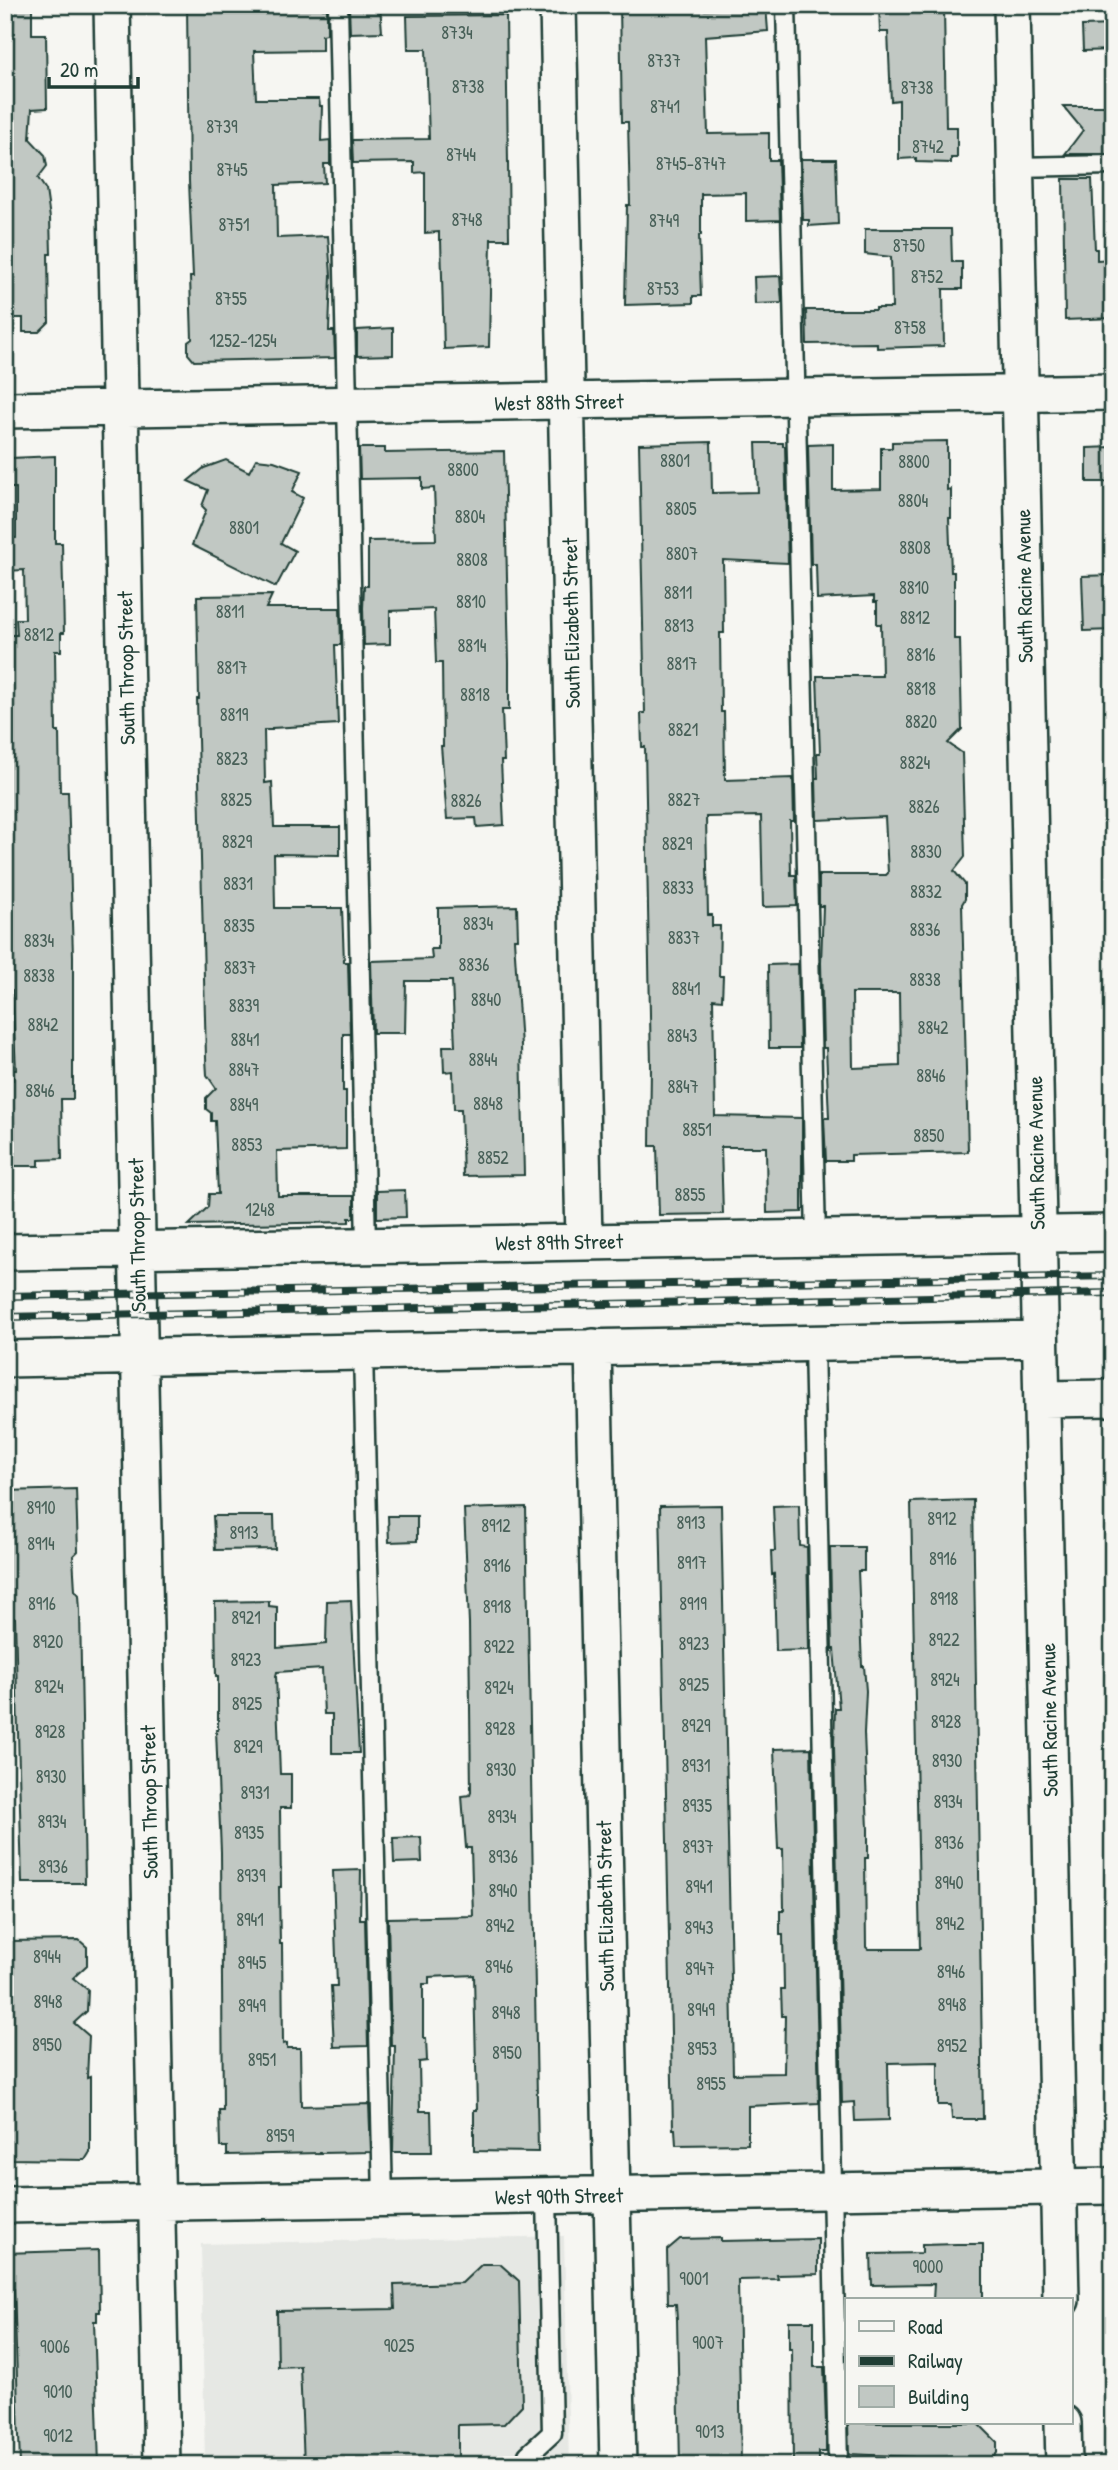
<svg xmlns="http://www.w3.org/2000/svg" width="1118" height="2470" viewBox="0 0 1118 2470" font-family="'Patrick Hand',sans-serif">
<rect width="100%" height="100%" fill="#f6f6f2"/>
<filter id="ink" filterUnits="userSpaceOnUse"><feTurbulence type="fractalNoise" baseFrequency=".0143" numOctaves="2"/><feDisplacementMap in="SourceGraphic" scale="14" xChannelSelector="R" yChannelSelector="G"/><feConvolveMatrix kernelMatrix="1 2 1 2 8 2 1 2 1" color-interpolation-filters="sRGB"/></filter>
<g filter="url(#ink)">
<!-- built -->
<path fill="#e6e8e4" d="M564 2236 569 2465H205L201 2244Z"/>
<!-- building -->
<path fill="#c1c8c3" stroke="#1f3d34" stroke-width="2" fill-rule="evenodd" d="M5 5H32V34H46L47 108 32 109 30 139 45 155 47 166 38 178 46 190 50 218 51 254H48L49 322 39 332H23V318H5Z
M187 5H323V9H327V34L322 35V50L254 51 256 99H319L320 106H322L321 141 330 140V164H324L325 183 276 185 277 238 328 236 331 275 329 331H334L335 358 194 361 188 354V342L192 339 190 277H193L189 181Z
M380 5 382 32 350 33 349 7Z
M620 5H705V10L766 6 768 31 705 36 708 134 769 133V160H778L780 220 746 221V193L701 194V235H699L701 296H693V303L625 305 627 205H630L628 122H622Z
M879 5H942L944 8 946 127H957V158H951V163L916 162V158L899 159V100L891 101 888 32H880Z
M506 15 509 239H491L489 347 444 349 441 240H439V232L425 233V172L414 173V162L353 163 352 140 429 139 426 49H408L407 16Z
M1113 25V50L1083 51 1082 26Z
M1063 106H1113V154H1065L1083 130Z
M801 159H836L838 224 809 226V220H803Z
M1063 179H1092L1095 249H1097V260L1113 259V318L1065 320Z
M865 229H951L952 262H962V289H943L944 346 877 348V343L807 344 806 310H876V308H892L891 257 865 254Z
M780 276 782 303 755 304 754 277Z
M393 328V355L357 356V330Z
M947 441V490L951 489V518H949L951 572H954V639H960L962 729 948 743 962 753 965 857 954 871 965 884V899L962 904 968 1152 851 1155V1161H826L824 1118H829L826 1048H823L821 963 823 906H819V875H886L888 873 885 817 817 820 816 778H818L817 753H820L817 676H882L881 624H877V602H874V596L817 599 816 564H811L808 445 833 444V490L881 489V448H892V442ZM852 993H899L900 1066 853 1068Z
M711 442 712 493 758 492 756 443H783V446H785L788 563 723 560 724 633H720L721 712H724L725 780 793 778 794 821H790L791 875H796L797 906 763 907 761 816 706 817 708 915H712V926H720L719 976H723L722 1000 713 999 715 1116 802 1118V1212L767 1213 766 1147H721L723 1214 659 1215 657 1146H650L651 1067 645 747H642L641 713H645L639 444Z
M1113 447V482H1087V448Z
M359 448H385V453L504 451 509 662V710H502L504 761H501L504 825 477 827 476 818 447 819 441 746H443L442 663H436L434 609 390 611V644L364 645 363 608 364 586H368V541L436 540 434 488 422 489V478L360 479Z
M55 456V543H62L64 633H61V651H55L56 732H59L60 792H68L73 956V1099H61L62 1159 39 1160V1166H5L7 1080H13V1070H16L12 990H5V635H17L16 619H25L24 570 5 571V538H16V488H10L11 458Z
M256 459 274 461 302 471 292 492 303 498 281 543 295 551 276 587 192 545 206 510 202 506 208 490 188 481 204 468 226 460 249 472Z
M1113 575V630L1084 631 1082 576Z
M272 595 266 608H340L341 645H335L338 724 272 728V730H264L265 783 272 782 274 827H340V855L274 854 275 908H342L344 962H348L350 1034H343V1091H346V1149L277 1151 278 1196H354V1218H349V1222L189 1225 208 1207 209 1194H218L215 1121H211V1113L206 1109V1098L216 1088 207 1075 206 1058 197 699H199L197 596Z
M517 906 518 939H514L521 1046 524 1175 463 1176 461 1109H454L453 1071 444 1072 443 1046H455L452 981H406L405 1033H373L371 961 432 959 431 949H438V908Z
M798 964 800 1048H769L768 965Z
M405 1190 406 1217 377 1218V1191Z
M76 1489 78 1551 73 1556 75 1590 79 1595 80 1611 85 1883H22L15 1618H5V1491Z
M973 1500 983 2119H952L951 2105H938V2062L888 2063 889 2120 855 2121 854 2102 842 2103 834 1747 835 1708H839L834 1649H832L830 1547H864V1571H858L862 1666H864L866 1691 864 1733 868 1829V1858H865L866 1947 868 1949H920L911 1502Z
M721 1505 733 2074 784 2073 785 2016H782L781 1989H784L783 1935H780V1911H784L783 1849H778L774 1749 811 1748 819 2103 748 2106V2144L676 2145 675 2129H673L660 1506Z
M799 1505 800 1546 807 1547 809 1650 776 1651 774 1574 772 1575 771 1551H775L773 1506Z
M526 1507 538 2152 474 2151V2110H477L474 1975 429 1977V1984H423V2038H426L427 2061 419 2062 420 2111H431L432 2152H393L395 2046H391L388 1918 473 1916 471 1848H466L462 1796 470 1795 471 1792 469 1623 464 1509Z
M213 1516H274L275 1549 215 1550Z
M388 1516H417V1541L389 1542Z
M351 1600 359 1753H332V1714H324L322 1669 277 1672 276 1676 280 1774H291V1808H280L281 1887H279L280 1944H282L283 2044 287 2043V2048H300L301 2106 369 2104 371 2152 227 2155V2147H220L219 2110H223L221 1852 216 1730H218V1677H216L215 1602 269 1601V1606L277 1607V1648L326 1644 327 1601Z
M421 1837 422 1862 394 1863 393 1838Z
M361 1870 360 1919H365L368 2046 334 2047 331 1986H337L333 1871Z
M79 1940 87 1947V1965L73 1978 88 1990 87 2011 74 2023 89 2036 87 2078 90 2077V2152L85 2160 5 2159V2031H9L7 1941Z
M721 2238V2241L818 2239V2274L777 2275 778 2279 738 2280 741 2465H680L677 2319 676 2304H668L667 2250 680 2239Z
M957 2244H983V2300H933L934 2284 872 2285 871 2254 922 2253V2245Z
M99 2250 100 2312H97V2321H94L99 2465H20L14 2289H5V2253Z
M482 2264H500L519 2281 522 2405 504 2424 458 2425V2465H304L300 2366 278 2367 277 2311 395 2309 394 2285 462 2283Z
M789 2321H814V2367H824L826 2423V2452H819V2465H793L792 2349H789Z
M848 2423H978L997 2442V2453L987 2465H913V2457L849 2454Z"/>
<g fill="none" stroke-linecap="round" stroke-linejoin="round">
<defs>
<path id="lane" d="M338 5 366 1245
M786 5 816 1237
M1015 167 1113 165
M814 1343 838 2465
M363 1351 383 2199
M529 2465 528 2455 552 2433 547 2196"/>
<path id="street" d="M112 5 162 2465
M558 5 584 1241
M1012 5 1061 2300
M5 410 1113 392
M5 1252 1113 1233
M593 1347 618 2465
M5 1359 1040 1339
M1042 1399 1113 1398
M5 2205 1113 2186
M1063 2423 1064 2465"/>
</defs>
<!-- lane casing -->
<use href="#lane" stroke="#1f3d34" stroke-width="23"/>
<!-- street casing -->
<use href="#street" stroke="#1f3d34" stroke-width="40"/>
<!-- lane -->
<use href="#lane" stroke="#f6f6f2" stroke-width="18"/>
<!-- street -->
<use href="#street" stroke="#f6f6f2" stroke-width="35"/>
<defs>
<path id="rail" d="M5 1296 1113 1276
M5 1317 1113 1293"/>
</defs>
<!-- rail casing -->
<use href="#rail" stroke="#1f3d34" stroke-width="8"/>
<!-- rail -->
<use href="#rail" stroke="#f6f6f2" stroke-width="5" stroke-dasharray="16" stroke-linecap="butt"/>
</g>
</g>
<g text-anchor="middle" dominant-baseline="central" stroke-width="5" stroke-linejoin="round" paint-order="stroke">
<!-- number labels -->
<g font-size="18" fill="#486058">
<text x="457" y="32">8734</text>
<text x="664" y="60">8737</text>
<text x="468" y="86">8738</text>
<text x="917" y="87">8738</text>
<text x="665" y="106">8741</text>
<text x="222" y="126">8739</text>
<text x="928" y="146">8742</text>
<text x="461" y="154">8744</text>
<text x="691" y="163">8745-8747</text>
<text x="232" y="169">8745</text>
<text x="467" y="219">8748</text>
<text x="664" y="220">8749</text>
<text x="234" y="224">8751</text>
<text x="909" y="245">8750</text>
<text x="927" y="276">8752</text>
<text x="663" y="288">8753</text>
<text x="231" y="298">8755</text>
<text x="910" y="327">8758</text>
<text x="243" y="340">1252-1254</text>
<text x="675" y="460">8801</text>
<text x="914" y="461">8800</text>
<text x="463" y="469">8800</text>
<text x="913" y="500">8804</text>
<text x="681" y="508">8805</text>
<text x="470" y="516">8804</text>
<text x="244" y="527">8801</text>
<text x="915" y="547">8808</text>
<text x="682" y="553">8807</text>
<text x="472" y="559">8808</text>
<text x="914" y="587">8810</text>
<text x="678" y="592">8811</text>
<text x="471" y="601">8810</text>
<text x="230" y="611">8811</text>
<text x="915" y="617">8812</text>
<text x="679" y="625">8813</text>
<text x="39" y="634">8812</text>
<text x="472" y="645">8814</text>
<text x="921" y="654">8816</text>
<text x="682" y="663">8817</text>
<text x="232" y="667">8817</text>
<text x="921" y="688">8818</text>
<text x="475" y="694">8818</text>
<text x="234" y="714">8819</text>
<text x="921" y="721">8820</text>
<text x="683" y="729">8821</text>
<text x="232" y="758">8823</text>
<text x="915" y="762">8824</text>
<text x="236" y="799">8825</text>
<text x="684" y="799">8827</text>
<text x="466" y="800">8826</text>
<text x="924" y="806">8826</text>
<text x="237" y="841">8829</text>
<text x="677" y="843">8829</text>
<text x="926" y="851">8830</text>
<text x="238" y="883">8831</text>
<text x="678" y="887">8833</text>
<text x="926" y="891">8832</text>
<text x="478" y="923">8834</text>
<text x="239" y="925">8835</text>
<text x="925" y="929">8836</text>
<text x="684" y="937">8837</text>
<text x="39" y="940">8834</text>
<text x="474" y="964">8836</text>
<text x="240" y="967">8837</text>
<text x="39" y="975">8838</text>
<text x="925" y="979">8838</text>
<text x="686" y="988">8841</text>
<text x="486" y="999">8840</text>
<text x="244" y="1005">8839</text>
<text x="43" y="1024">8842</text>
<text x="933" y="1027">8842</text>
<text x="682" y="1035">8843</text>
<text x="245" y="1039">8841</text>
<text x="483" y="1059">8844</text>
<text x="244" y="1069">8847</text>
<text x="931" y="1075">8846</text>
<text x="683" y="1086">8847</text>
<text x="40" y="1090">8846</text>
<text x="488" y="1103">8848</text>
<text x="244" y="1104">8849</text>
<text x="697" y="1129">8851</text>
<text x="929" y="1135">8850</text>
<text x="247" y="1144">8853</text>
<text x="493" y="1157">8852</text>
<text x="690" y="1194">8855</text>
<text x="260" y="1209">1248</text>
<text x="41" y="1507">8910</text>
<text x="942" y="1518">8912</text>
<text x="691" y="1522">8913</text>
<text x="496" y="1525">8912</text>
<text x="244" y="1532">8913</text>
<text x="41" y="1543">8914</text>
<text x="943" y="1558">8916</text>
<text x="692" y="1562">8917</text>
<text x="497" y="1565">8916</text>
<text x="944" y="1598">8918</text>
<text x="42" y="1603">8916</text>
<text x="693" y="1603">8919</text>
<text x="497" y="1606">8918</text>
<text x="246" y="1617">8921</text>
<text x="944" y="1639">8922</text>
<text x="48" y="1641">8920</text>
<text x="694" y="1643">8923</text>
<text x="499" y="1646">8922</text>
<text x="246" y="1659">8923</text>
<text x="945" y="1679">8924</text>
<text x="694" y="1684">8925</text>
<text x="49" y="1686">8924</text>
<text x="499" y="1687">8924</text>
<text x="247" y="1703">8925</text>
<text x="946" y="1721">8928</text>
<text x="696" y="1725">8929</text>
<text x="500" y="1728">8928</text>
<text x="50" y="1731">8928</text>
<text x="248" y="1746">8929</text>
<text x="947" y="1760">8930</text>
<text x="696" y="1765">8931</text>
<text x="501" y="1769">8930</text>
<text x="51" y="1776">8930</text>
<text x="255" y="1792">8931</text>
<text x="948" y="1801">8934</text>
<text x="697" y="1805">8935</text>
<text x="502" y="1816">8934</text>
<text x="52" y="1821">8934</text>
<text x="249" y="1832">8935</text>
<text x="949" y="1842">8936</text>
<text x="698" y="1846">8937</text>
<text x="503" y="1856">8936</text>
<text x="53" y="1866">8936</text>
<text x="251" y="1875">8939</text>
<text x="949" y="1882">8940</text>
<text x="699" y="1886">8941</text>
<text x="503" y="1890">8940</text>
<text x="250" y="1919">8941</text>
<text x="950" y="1923">8942</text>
<text x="500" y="1925">8942</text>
<text x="699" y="1927">8943</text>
<text x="47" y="1956">8944</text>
<text x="252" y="1962">8945</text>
<text x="499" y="1966">8946</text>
<text x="700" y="1968">8947</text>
<text x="951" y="1971">8946</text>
<text x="48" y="2001">8948</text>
<text x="952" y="2004">8948</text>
<text x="252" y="2005">8949</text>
<text x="701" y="2009">8949</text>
<text x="506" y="2012">8948</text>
<text x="47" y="2044">8950</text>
<text x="952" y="2045">8952</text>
<text x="702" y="2048">8953</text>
<text x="507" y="2052">8950</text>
<text x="262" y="2059">8951</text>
<text x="711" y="2083">8955</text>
<text x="280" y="2135">8959</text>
<text x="928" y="2266">9000</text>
<text x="694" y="2278">9001</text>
<text x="708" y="2342">9007</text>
<text x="399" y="2345">9025</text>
<text x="55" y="2346">9006</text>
<text x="58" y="2391">9010</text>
<text x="710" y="2431">9013</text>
<text x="58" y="2435">9012</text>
</g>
<!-- street labels -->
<g font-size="21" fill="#1f3d34" stroke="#f6f6f2">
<text transform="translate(559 402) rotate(-1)">West 88th Street</text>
<text transform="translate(1024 586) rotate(-91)">South Racine Avenue</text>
<text transform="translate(571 623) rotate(-91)">South Elizabeth Street</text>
<text transform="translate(126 668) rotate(-91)">South Throop Street</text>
<text transform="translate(1036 1153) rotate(-91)">South Racine Avenue</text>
<text transform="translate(137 1235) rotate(-91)">South Throop Street</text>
<text transform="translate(559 1242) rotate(-1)">West 89th Street</text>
<text transform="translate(1049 1720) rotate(-91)">South Racine Avenue</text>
<text transform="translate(149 1802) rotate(-91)">South Throop Street</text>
<text transform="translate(605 1906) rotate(-91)">South Elizabeth Street</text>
<text transform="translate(559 2196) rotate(-1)">West 90th Street</text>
</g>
</g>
<!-- margin -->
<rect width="1118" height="2470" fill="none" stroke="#f6f6f2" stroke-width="28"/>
<rect x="14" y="14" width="1090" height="2442" fill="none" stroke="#1f3d34" stroke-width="2.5" filter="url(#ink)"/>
<!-- legend -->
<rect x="845" y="2298" width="228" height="126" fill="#f6f6f2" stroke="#a0aca6" stroke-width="2"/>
<rect x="859" y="2321" width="35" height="10" fill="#f6f6f2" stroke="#a0aca6" stroke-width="2"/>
<text x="908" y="2334" font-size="21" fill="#1f3d34">Road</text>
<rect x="859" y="2356" width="35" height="10" fill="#1f3d34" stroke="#a0aca6" stroke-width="2"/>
<text x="908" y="2368" font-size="21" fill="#1f3d34">Railway</text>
<rect x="859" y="2386" width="35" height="21" fill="#c1c8c3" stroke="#a0aca6" stroke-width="2"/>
<text x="908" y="2404" font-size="21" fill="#1f3d34">Building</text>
<!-- scale -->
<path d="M49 77v10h89v-10" fill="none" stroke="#1f3d34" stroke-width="3.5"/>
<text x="60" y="77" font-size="21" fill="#1f3d34" stroke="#f6f6f2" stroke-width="5" paint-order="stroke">20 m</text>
</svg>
